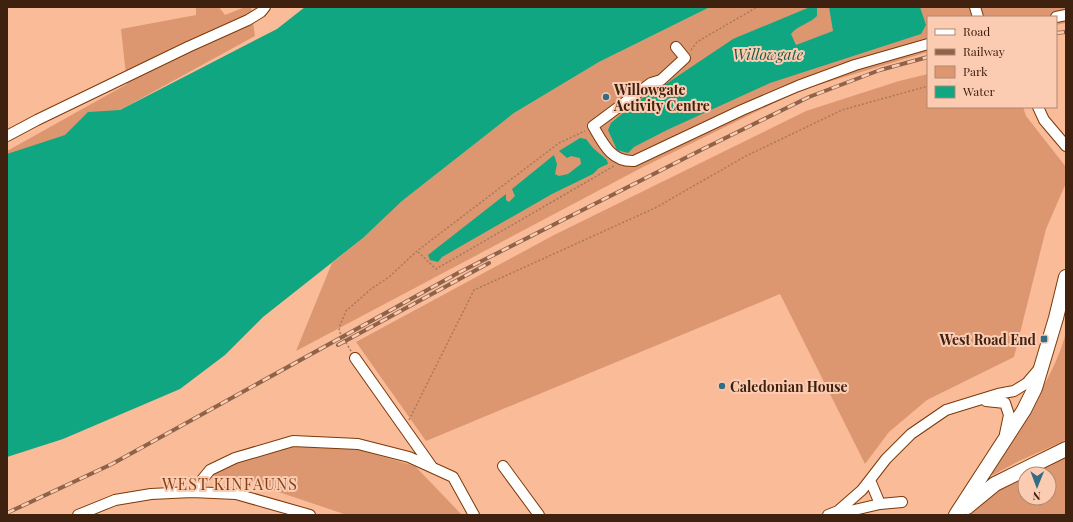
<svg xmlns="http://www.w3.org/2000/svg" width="1073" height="522" viewBox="0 0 1073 522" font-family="'Playfair Display',serif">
<rect width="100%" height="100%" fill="#fabb98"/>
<!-- green -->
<path fill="#dd9770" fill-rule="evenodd" d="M196 7H219L225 15 245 7H251L255 36 120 110 7 180V151L127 84 121 29 196 15Z
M710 7H1066V23L1056 25V17H928V52L801 90 643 167 296 351 332 263 363 238 402 201 514 113 599 62Z
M928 74V107H1023L1026 116 1066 167V183L1046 229 1014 357 927 400 889 432 865 464 780 294 426 441 356 342 554 235 806 111 899 81Z
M1066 332V440L1019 461 993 475 989 472C1016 430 1054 380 1066 332Z
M300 445 360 450 415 466 462 515H347L231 476 212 480V474L266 451Z
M1066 451V515H964C987 483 1032 468 1066 451ZM1025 474H1049V498H1025Z"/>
<!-- water -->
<path fill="#10a681" d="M305 7H710L599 62 514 113 402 201 363 238 263 317 225 355 180 389 63 439 7 457V154L65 135 88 112 120 110 277 29Z
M810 7H817V16C809 24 798 25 791 34L796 45 833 31 829 7H920L926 25 921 34 770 83 667 130 634 147 628 153 617 150 608 130 611 123 637 101 654 92 733 39Z
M580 138 586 139 593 148 607 160 608 164 599 168 593 174 552 194 442 257 438 262 430 260 428 255 506 194V200L509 202 515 196 512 189 554 155 557 164 555 174 559 176 568 174 581 164 580 158 571 156 567 158 559 151Z"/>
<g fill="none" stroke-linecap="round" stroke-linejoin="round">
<defs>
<path id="minor" d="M975 7 978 17
M1056 17 1066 15
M676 47 685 58 661 80 651 83 593 126C603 143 611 162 634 161L742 110 798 86 855 65 928 44
M1038 107 1044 120 1066 146
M7 136 37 120 188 47 248 20 261 12 265 7
M355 358 432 467
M986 401 1005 403 1009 415 1005 434
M503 466 539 515
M870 480 880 504
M192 492 210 470 235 458 293 441 358 444 409 457 453 477 474 515
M78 515 115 500 151 494 192 492 236 494 310 515
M828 515 838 511 862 490 886 459 911 434 946 410 998 394 1014 391 1027 383 1039 369
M833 515 880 504 902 502"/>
<path id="highway" d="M967 507 995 484 1066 449
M956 515 1024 410 1035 388 1056 318 1066 277"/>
</defs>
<!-- minor casing -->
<use href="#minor" stroke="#7c3908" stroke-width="12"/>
<!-- highway casing -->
<use href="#highway" stroke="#7c3908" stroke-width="16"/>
<!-- path -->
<path stroke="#a8785d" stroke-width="1.5" stroke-dasharray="2 2" stroke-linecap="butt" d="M691 50 697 42 757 7
M418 252 436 269 614 166
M351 351 339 331 340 325 346 311 371 289 389 277 417 251 505 184 559 143 585 131
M409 420 474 290 655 208 746 156 842 110 928 86"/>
<!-- minor -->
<use href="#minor" stroke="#fff" stroke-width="10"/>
<!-- highway -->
<use href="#highway" stroke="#fff" stroke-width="14"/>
<defs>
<path id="rail" d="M1056 33 1066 32
M338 345 489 263
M7 513 112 464 458 273 703 149 809 97 880 70 928 57"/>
</defs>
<!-- rail casing -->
<use href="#rail" stroke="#8f634a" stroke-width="4"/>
<!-- rail -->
<use href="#rail" stroke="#fcccb2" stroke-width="2.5" stroke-dasharray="8" stroke-linecap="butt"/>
</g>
<!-- markers -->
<g fill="#336c85" stroke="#fcccb2" stroke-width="1.5">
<circle cx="606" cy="97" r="4"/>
<rect x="1040" y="335" width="8" height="8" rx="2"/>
<circle cx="722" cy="386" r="4"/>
</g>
<g text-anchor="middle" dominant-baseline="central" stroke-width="4" stroke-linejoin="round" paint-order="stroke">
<!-- poi labels -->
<g font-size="14" font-weight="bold" fill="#3f2110" stroke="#fcccb2" text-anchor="start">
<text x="614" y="89">Willowgate<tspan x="614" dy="16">Activity Centre</tspan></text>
<text x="1036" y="339" text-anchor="end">West Road End</text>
<text x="730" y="386">Caledonian House</text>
</g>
<!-- water labels -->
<g font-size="15" font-style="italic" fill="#195d49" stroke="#fcccb2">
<text x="768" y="54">Willowgate</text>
</g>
<!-- quarter labels -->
<g font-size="16" letter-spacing="1" fill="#854115" stroke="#fcccb2">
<text x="230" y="483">WEST KINFAUNS</text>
</g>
</g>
<!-- border -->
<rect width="1073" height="522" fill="none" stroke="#3f2110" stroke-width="16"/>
<!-- legend -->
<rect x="927" y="16" width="130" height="92" fill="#fcccb2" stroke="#b08871"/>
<rect x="935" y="29" width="20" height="6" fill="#ffffff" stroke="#b08871"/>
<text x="963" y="36" font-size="12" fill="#3f2110">Road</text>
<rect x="935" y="49" width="20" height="6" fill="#8f634a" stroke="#b08871"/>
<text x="963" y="56" font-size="12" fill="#3f2110">Railway</text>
<rect x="935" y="66" width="20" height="12" fill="#dd9770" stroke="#b08871"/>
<text x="963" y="76" font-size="12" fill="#3f2110">Park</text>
<rect x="935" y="86" width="20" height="12" fill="#10a681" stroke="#b08871"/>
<text x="963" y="96" font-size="12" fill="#3f2110">Water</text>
<!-- north arrow -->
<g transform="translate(1037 486) rotate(181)"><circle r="19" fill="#fcccb2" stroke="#b08871"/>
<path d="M0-3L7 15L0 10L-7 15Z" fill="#336c85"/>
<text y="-6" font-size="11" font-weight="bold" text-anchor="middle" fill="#3f2110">N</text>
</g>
</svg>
